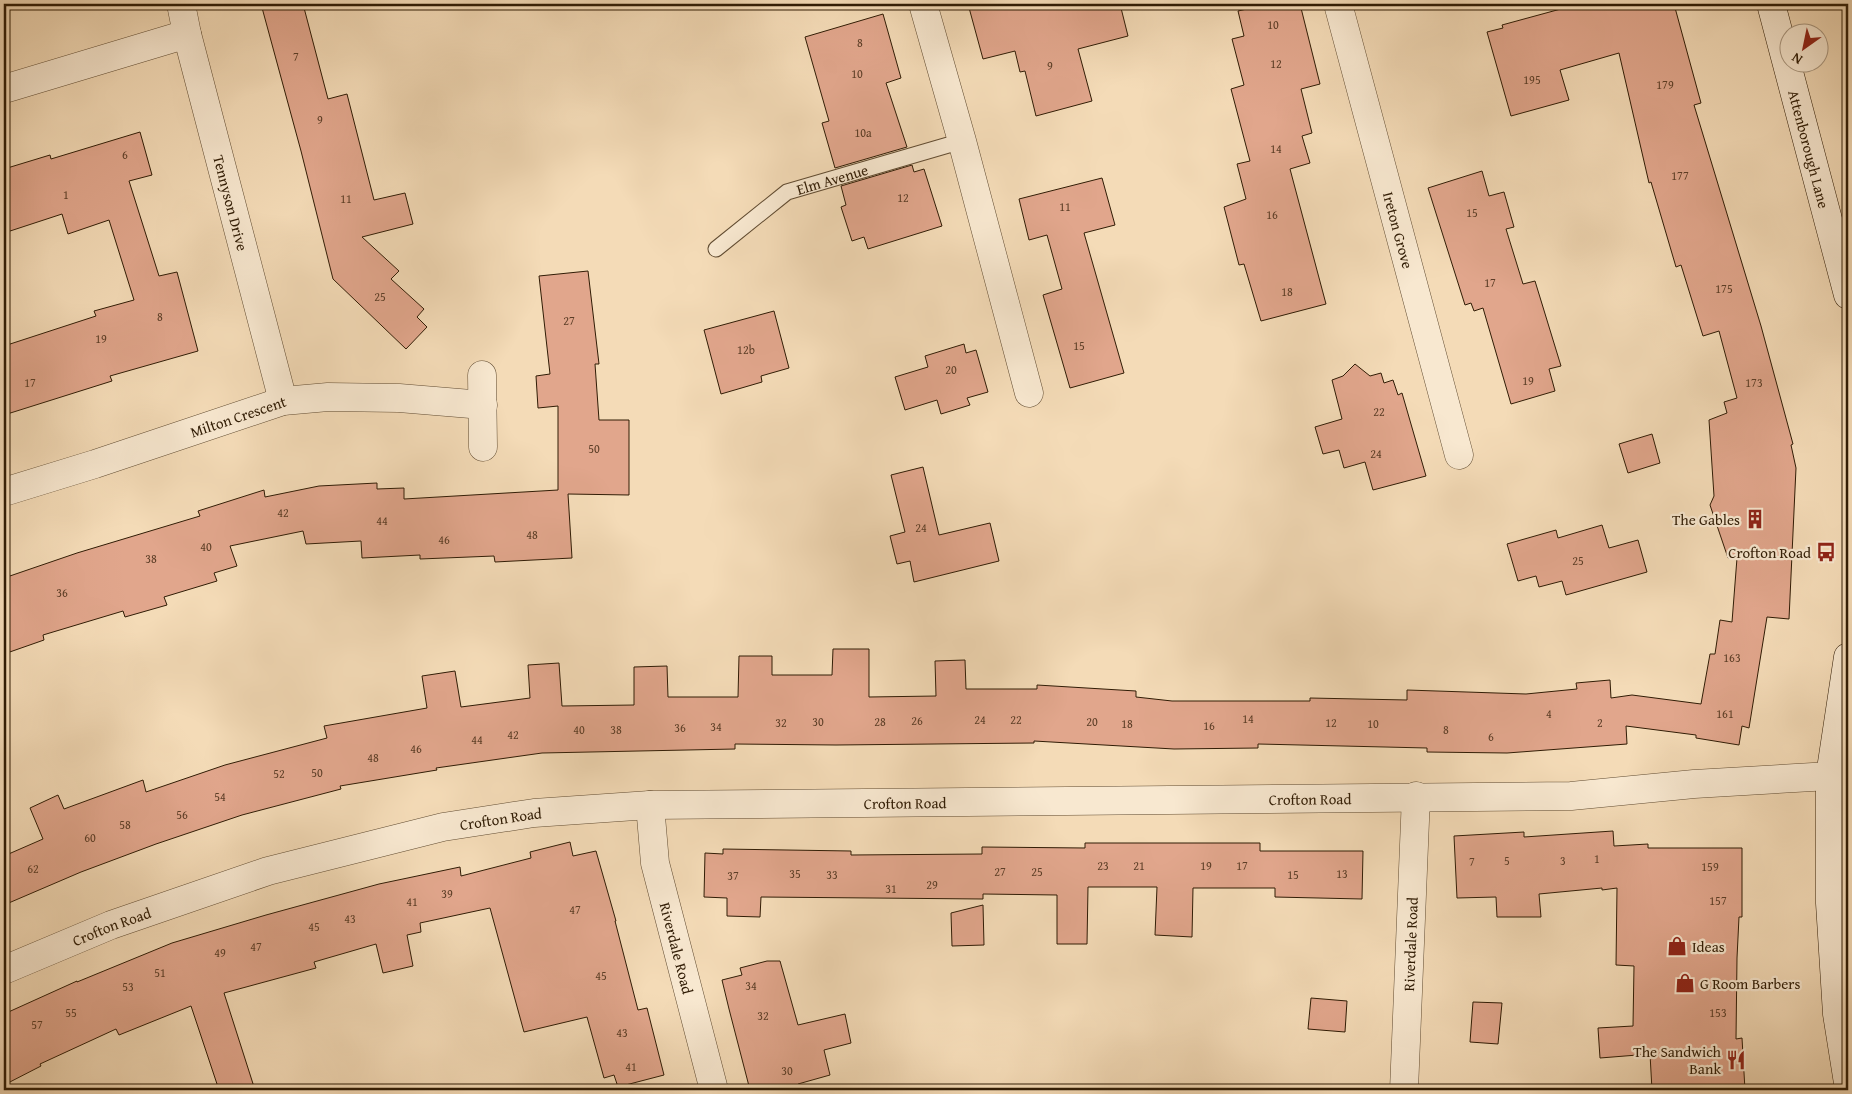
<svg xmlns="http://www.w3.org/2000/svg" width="1852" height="1094" viewBox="0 0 1852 1094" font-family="'Gentium Book Plus',serif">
<rect width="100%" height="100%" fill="#f4dbb7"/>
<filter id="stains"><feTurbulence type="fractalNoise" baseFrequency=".004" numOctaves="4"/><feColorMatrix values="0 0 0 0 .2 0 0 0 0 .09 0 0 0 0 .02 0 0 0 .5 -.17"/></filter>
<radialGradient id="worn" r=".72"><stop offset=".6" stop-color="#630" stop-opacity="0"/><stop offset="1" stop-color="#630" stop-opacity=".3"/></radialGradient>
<!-- building -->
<path fill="#e1a68c" stroke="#301c05" d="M261 4H303L328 99 347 94 374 200 405 193 413 224 362 237 399 271 391 279 424 309 417 317 427 327 406 349 333 279 301 151Z
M968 4H1120L1128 36 1078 49 1092 101 1036 116 1025 71 1020 72 1015 51 983 59Z
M1269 4H1300L1320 84 1301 89 1312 133 1302 136 1310 163 1290 169 1326 304 1261 321 1244 264 1239 265 1224 207 1246 199 1237 164 1250 161 1231 89 1244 85 1232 39 1244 36 1238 11Z
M1579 4H1674L1701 103 1694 105 1761 326 1793 444 1791 445 1796 468 1789 619 1767 617 1749 728 1742 726 1739 745 1696 738V735L1626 726 1627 744 1507 753 1427 752V748L1258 744V748L1174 749 1034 741V743L836 745 735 744V749L542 753 436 768 437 770 340 786 341 789 242 815 156 844 81 872 4 905V856L43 839 30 808 58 795 64 809 143 780 146 792 225 765 327 738 324 726 427 708 422 676 455 671 461 707 530 698 528 665 559 663 562 706 634 705V667L667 666 668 697H738L739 656H772V675H832L833 649H869V697L936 696 935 661 965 660 966 689H1037V685L1136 691V697L1172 701H1310V698L1407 700V690L1526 694 1577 689 1576 683 1610 680 1611 698 1632 695 1701 704 1710 654H1715L1720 620 1732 622 1737 558H1728L1710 505 1714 496 1709 420 1727 413 1724 402 1737 398 1719 331 1703 336 1681 265 1676 267 1651 182 1649 183 1619 53 1560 70 1569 100 1511 116 1487 32 1503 28 1502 25Z
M883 14 901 78 886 83 907 147 835 168 822 123 829 121 805 37Z
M140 132 152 175 129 181 159 276 177 272 198 351 110 376 112 381 4 415V346L96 316 94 311 134 300 109 220 68 234 62 214 4 233V169L50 155 51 159Z
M912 165 914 172 924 169 942 226 868 249 864 237 852 241 841 207 846 205 841 186Z
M1482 171 1489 196 1504 192 1514 227 1506 229 1523 284 1535 281 1561 366 1549 369 1555 391 1511 404 1483 308 1474 311 1471 303 1465 305 1428 188Z
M1102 178 1115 225 1084 233 1124 373 1070 388 1043 295 1062 289 1047 235 1029 240 1019 199Z
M588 271 599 364H595L599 420H629V495L568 494 572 558 495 562 494 556 420 559V555L362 558 361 541 306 544 303 531 230 546 237 566 214 573 217 581 164 597 167 605 125 617 123 611 43 635 44 640 4 654V578L77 553 200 516 198 511 264 490 265 497 319 486 377 483V489L404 488V499L558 490V406L538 408 536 376 550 374 539 276Z
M774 311 789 368 761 376 762 382 721 394 704 330Z
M964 344 966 353 976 350 988 392 967 398 970 405 941 414 937 400 905 410 895 377 928 367 925 356Z
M1355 364 1370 376 1381 373 1384 383 1393 380 1398 395 1402 393 1426 476 1373 490 1365 462 1344 468 1339 450 1323 454 1315 427 1342 419 1332 380 1343 376Z
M1652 434 1660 463 1628 473 1619 444Z
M923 467 939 535 990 523 999 561 914 582 910 561 897 564 890 536 905 532 891 475Z
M1602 525 1609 548 1638 540 1647 572 1566 595 1562 581 1539 587 1536 576 1518 581 1507 544 1556 530 1558 538Z
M1613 831 1614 846 1648 844V848H1742V917H1739L1737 958 1736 1039 1742 1038 1745 1090H1652L1650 1054 1600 1058 1598 1028 1633 1026 1634 966 1616 965 1617 888 1602 890V888L1539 894 1541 917H1497L1496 897 1457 898 1454 836 1524 832V837Z
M570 842 573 856 596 851 616 921H615L638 1010 647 1008 664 1075 618 1087 614 1075 604 1078 587 1017 524 1032 490 908 420 923 421 932 407 935 413 966 383 973 376 944 314 962 316 968 224 993 255 1090H219L191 1006 119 1035 116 1029 40 1064 41 1066 4 1085V1014L77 981V982L172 943 266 915 379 884 460 867 461 876 531 858 530 852Z
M1085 843H1260V851H1363L1362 899 1275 897V888H1193L1192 937 1155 935 1157 887H1088L1087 944H1057V895L983 894V899L761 897 760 917 727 916V898L704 897 705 853 723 854V849L851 851V855L982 854V847L1085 848Z
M983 905 984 945 952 946 951 913Z
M767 961H780L798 1025 845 1014 851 1043 824 1050 830 1075 798 1084 800 1090H750L729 1009 722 980 742 975 740 968Z
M1311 998 1347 1001 1345 1032 1308 1029Z
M1473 1002 1502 1003 1498 1044 1470 1042Z"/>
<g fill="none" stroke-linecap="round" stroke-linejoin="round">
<defs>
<g id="lane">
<path id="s1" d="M716 249 787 192 962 141"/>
</g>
<g id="street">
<path id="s2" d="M181 4 187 34 283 401"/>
<path d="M923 4 962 141 1029 393"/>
<path id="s3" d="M1338 4 1459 455"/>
<path d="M4 89 187 34"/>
<path d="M482 375 483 447"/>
<path id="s4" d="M4 492 95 464 283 401 328 397 399 398 483 405"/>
<path id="s5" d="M650 805 655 863 714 1090"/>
<path id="s6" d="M4 970 111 925 268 871 443 827 534 813 650 805 1571 796 1694 784 1830 776"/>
<path id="s7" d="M1404 1090 1416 796"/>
</g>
<g id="secondary">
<path id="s8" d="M1771 4 1848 295"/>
<path d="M1848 657 1830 776V903L1837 1014 1848 1083"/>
</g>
</defs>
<!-- lane casing -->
<use href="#lane" stroke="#614c32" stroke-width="17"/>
<!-- street casing -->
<use href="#street" stroke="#614c32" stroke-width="29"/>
<!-- secondary casing -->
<use href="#secondary" stroke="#301c05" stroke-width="29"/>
<!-- lane -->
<use href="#lane" stroke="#f8e8d0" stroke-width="15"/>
<!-- street -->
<use href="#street" stroke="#f8e8d0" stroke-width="28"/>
<!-- secondary -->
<use href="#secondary" stroke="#f8e8d0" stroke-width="28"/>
</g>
<!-- icons -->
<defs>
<symbol id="building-bare" viewBox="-9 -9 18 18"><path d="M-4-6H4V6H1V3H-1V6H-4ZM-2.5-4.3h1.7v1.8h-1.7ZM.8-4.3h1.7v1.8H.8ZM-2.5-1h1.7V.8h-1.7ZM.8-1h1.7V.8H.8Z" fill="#8f2418" stroke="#f8e8d0" stroke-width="2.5" paint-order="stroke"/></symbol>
<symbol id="bus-bare" viewBox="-9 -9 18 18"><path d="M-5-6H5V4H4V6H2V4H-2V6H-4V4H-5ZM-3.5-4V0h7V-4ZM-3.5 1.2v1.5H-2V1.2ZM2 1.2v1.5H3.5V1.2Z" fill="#8f2418" stroke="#f8e8d0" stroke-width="2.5" paint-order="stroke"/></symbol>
<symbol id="shop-bare" viewBox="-9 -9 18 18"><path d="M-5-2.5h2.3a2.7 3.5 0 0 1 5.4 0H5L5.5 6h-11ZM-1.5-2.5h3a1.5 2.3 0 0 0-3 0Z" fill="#8f2418" stroke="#f8e8d0" stroke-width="2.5" paint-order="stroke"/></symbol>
<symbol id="restaurant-bare" viewBox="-9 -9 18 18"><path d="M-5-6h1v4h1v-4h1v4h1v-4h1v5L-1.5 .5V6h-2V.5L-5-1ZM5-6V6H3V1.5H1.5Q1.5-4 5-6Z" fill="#8f2418" stroke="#f8e8d0" stroke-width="2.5" paint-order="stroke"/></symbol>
</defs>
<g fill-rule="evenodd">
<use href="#building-bare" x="1741" y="505" width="28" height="28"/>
<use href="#bus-bare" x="1812" y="538" width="28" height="28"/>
<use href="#shop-bare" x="1663" y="932" width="28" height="28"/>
<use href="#shop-bare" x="1671" y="969" width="28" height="28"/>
<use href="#restaurant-bare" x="1722" y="1046" width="28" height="28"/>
</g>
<g text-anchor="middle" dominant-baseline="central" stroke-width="4.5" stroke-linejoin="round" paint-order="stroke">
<!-- number labels -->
<g font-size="12" fill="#5c3e27">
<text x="1273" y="24">10</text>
<text x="860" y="42">8</text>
<text x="296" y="56">7</text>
<text x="1276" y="63">12</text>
<text x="1050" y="65">9</text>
<text x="857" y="73">10</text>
<text x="1532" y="79">195</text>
<text x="1665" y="84">179</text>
<text x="320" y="119">9</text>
<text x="863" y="132">10a</text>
<text x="1276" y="148">14</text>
<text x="125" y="154">6</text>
<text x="1680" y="175">177</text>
<text x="66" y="194">1</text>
<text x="903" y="197">12</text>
<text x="346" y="198">11</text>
<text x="1065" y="206">11</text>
<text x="1472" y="212">15</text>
<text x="1272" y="214">16</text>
<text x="1490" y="282">17</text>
<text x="1724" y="288">175</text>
<text x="1287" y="291">18</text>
<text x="380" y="296">25</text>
<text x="160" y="316">8</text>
<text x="569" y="320">27</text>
<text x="101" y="338">19</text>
<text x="1079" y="345">15</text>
<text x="746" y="349">12b</text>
<text x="951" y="369">20</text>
<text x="1528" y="380">19</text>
<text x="30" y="382">17</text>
<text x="1754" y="382">173</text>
<text x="1379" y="411">22</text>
<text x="594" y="448">50</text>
<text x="1376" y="453">24</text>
<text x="283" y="512">42</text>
<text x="382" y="520">44</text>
<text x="921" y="527">24</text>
<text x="532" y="534">48</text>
<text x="444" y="539">46</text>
<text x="206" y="546">40</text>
<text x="151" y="558">38</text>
<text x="1578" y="560">25</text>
<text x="62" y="592">36</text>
<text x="1732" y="657">163</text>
<text x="1549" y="713">4</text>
<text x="1725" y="713">161</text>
<text x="1248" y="718">14</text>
<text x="980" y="719">24</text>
<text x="1016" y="719">22</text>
<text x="917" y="720">26</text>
<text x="818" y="721">30</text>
<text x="880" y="721">28</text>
<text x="1092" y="721">20</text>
<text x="781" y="722">32</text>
<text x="1331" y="722">12</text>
<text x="1600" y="722">2</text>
<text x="1127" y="723">18</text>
<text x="1373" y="723">10</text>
<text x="1209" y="725">16</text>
<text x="716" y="726">34</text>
<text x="680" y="727">36</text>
<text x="579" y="729">40</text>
<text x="616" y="729">38</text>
<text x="1446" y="729">8</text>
<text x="513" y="734">42</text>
<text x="1491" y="736">6</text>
<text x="477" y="739">44</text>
<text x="416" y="748">46</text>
<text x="373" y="757">48</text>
<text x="317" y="772">50</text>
<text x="279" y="773">52</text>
<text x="220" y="796">54</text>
<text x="182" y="814">56</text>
<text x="125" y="824">58</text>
<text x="90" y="837">60</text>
<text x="1597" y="858">1</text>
<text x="1507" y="860">5</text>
<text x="1563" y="860">3</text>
<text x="1472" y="861">7</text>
<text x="1103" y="865">23</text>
<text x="1139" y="865">21</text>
<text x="1206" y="865">19</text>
<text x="1242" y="865">17</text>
<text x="1710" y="866">159</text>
<text x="33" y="868">62</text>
<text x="1000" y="871">27</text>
<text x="1037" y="871">25</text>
<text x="795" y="873">35</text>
<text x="1342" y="873">13</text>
<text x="832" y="874">33</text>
<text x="1293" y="874">15</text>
<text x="733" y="875">37</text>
<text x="932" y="884">29</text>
<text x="891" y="888">31</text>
<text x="447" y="893">39</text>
<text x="1718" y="900">157</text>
<text x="412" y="901">41</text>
<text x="575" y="909">47</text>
<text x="350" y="918">43</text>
<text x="314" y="926">45</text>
<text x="256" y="946">47</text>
<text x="220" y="952">49</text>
<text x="160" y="972">51</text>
<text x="601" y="975">45</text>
<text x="751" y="985">34</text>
<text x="128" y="986">53</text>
<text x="71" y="1012">55</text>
<text x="1718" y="1012">153</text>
<text x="763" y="1015">32</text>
<text x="37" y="1024">57</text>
<text x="622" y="1032">43</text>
<text x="631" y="1066">41</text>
<text x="787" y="1070">30</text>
</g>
<!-- street labels -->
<g font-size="15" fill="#301c05" stroke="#f8e8d0">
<text stroke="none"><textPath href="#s8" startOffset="150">Attenborough Lane</textPath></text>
<text stroke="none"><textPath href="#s1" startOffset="138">Elm Avenue</textPath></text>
<text stroke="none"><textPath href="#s2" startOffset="205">Tennyson Drive</textPath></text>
<text stroke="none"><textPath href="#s3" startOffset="234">Ireton Grove</textPath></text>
<text stroke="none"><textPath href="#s4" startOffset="246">Milton Crescent</textPath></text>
<text stroke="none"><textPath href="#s6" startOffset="1331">Crofton Road</textPath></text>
<text stroke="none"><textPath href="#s6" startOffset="926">Crofton Road</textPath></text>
<text stroke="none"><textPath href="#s6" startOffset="521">Crofton Road</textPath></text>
<text stroke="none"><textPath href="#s6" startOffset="116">Crofton Road</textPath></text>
<text stroke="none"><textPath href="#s7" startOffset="146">Riverdale Road</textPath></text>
<text stroke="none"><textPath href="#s5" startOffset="146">Riverdale Road</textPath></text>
</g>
<!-- poi labels -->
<g font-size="15" fill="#301c05" stroke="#f8e8d0" text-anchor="end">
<text x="1740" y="519">The Gables</text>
<text x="1811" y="552">Crofton Road</text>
<text x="1692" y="946" text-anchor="start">Ideas</text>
<text x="1700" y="983" text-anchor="start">G Room Barbers</text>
<text x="1721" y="1051">The Sandwich<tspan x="1721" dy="17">Bank</tspan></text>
</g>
</g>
<!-- margin -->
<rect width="1852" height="1094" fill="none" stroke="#f4dbb7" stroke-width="20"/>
<rect x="5" y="5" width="1842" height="1084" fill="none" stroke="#301c05" stroke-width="2.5"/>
<rect x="10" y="10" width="1832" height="1074" fill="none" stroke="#301c05"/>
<!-- north arrow -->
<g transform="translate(1804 48) rotate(213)"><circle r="24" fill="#f8e8d0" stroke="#a8967f"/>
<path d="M0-4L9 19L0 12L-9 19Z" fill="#8f2418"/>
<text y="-8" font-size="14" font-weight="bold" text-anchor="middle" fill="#301c05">N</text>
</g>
<rect width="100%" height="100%" filter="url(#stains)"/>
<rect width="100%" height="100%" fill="url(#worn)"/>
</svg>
